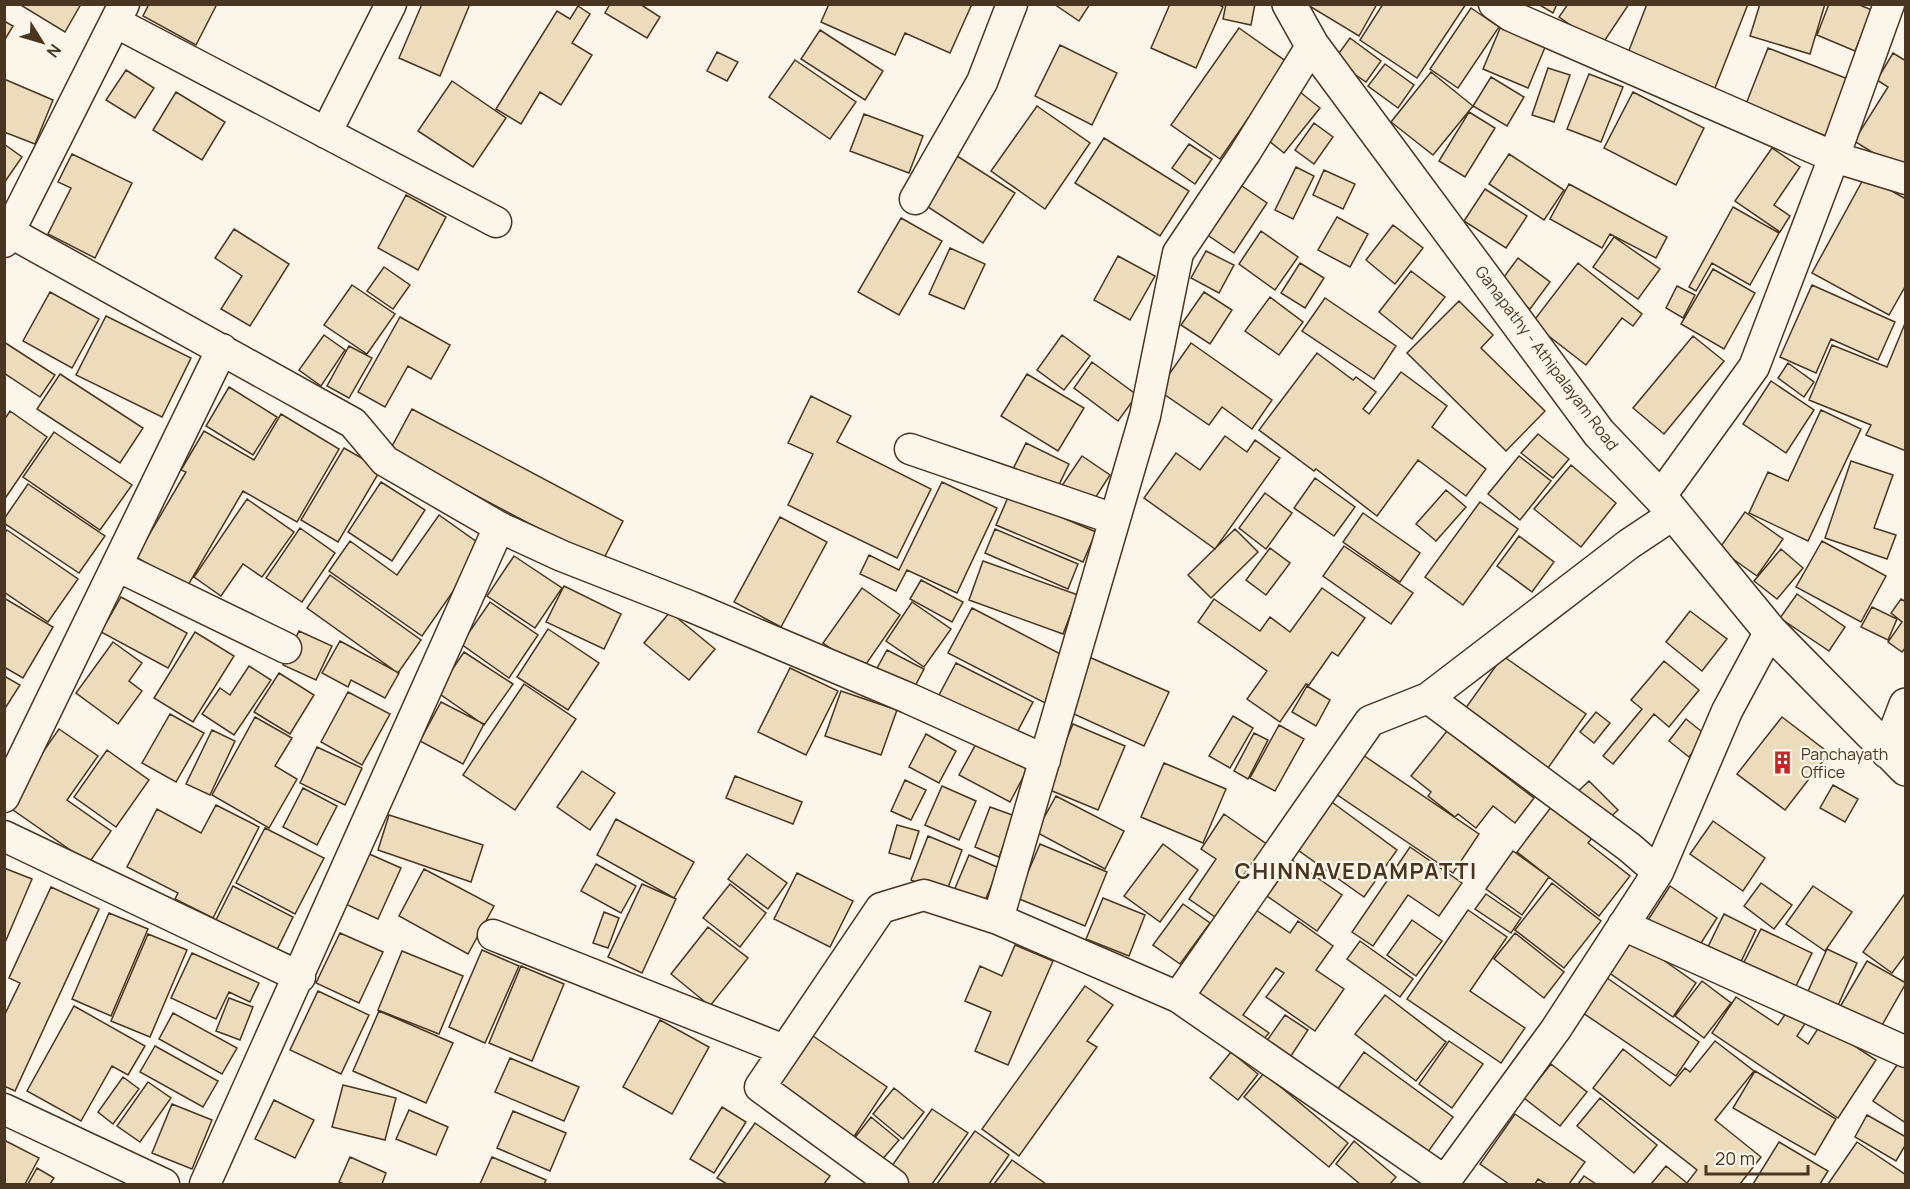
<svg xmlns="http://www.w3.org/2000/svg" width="1910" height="1189" viewBox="0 0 1910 1189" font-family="Manrope,sans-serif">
<rect width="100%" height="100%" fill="#fbf6e9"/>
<!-- building -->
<path fill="#ecdcbc" stroke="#4a3520" stroke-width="1.5" d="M19 4H81L65 32Z
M149 4H217L196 45 143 16Z
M422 4H470L440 76 399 58Z
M610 4H640L660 17 647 38 605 13Z
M829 4H972L950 53 905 33 895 55 821 22Z
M1054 4H1090L1079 21Z
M1170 4H1218L1223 7 1196 68 1151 48Z
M1226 4H1255L1251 25 1223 19Z
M1306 4H1377L1359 36Z
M1383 4H1466L1417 78 1360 40Z
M1538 4H1557L1553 13Z
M1568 4H1629L1601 46 1559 17Z
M1647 4H1748L1713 93 1626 58Z
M1760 4H1825L1810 54 1750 36Z
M1829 4H1857L1872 10 1855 51 1817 35Z
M578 6 590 14 572 43 592 55 561 105 540 92 521 124 496 109 557 11 570 19Z
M1471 8 1499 27 1458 88 1430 69Z
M4 21 13 26 4 41Z
M1501 26 1546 45 1528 88 1483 69Z
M1239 28 1287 62 1220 159 1171 125Z
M820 30 883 71 865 100 801 59Z
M1350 38 1381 61 1366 82 1334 60Z
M1060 45 1117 73 1092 125 1035 96Z
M1768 48 1848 79 1826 136 1746 104Z
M717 52 738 62 727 81 707 71Z
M1893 53 1906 61V173L1854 141 1888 87 1877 80Z
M795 60 856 102 830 139 769 97Z
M1385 64 1414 85 1398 108 1368 86Z
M1548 68 1570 75 1554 122 1532 115Z
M126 70 154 88 135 118 106 100Z
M1431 72 1473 106 1433 155 1391 122Z
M1589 74 1623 87 1601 142 1567 129Z
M1491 77 1524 97 1507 126 1473 106Z
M4 79 53 100 35 144 4 132Z
M452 81 506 118 473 167 418 131Z
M1295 88 1320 108 1284 153 1259 133Z
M176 92 225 122 202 160 153 130Z
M1633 92 1704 128 1676 185 1604 148Z
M1037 106 1090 143 1045 209 991 171Z
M1469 112 1495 128 1465 177 1439 161Z
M864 114 923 136 909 173 850 151Z
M1314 123 1333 137 1314 164 1295 150Z
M1104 138 1189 191 1160 236 1075 183Z
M4 144 22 157 4 183Z
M1189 144 1212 159 1195 184 1172 168Z
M1772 148 1800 167 1774 205 1790 216 1780 232 1735 201Z
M72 154 132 183 95 258 48 234 71 188 58 182Z
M1509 154 1564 190 1544 220 1489 184Z
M957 156 1015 193 983 243 925 205Z
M1296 167 1314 176 1293 219 1275 210Z
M1324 170 1355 184 1343 209 1313 195Z
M1865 176 1906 199V285L1889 315 1812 273Z
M1239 184 1267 203 1234 253 1206 234Z
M1569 184 1667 237 1656 258 1610 234 1602 248 1550 219Z
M1485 189 1527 216 1506 248 1464 221Z
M406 195 446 217 418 270 378 248Z
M1733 207 1779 233 1750 285 1712 263 1696 291 1689 287Z
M1337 217 1368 234 1350 267 1318 250Z
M901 218 942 241 899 315 858 292Z
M1393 225 1423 248 1395 284 1366 260Z
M234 229 289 264 250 326 221 309 242 276 215 258Z
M1261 231 1298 257 1275 290 1239 264Z
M1614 237 1660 269 1638 299 1593 267Z
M950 248 985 264 964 309 929 294Z
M1206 251 1234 265 1219 293 1191 278Z
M1118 256 1155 276 1130 320 1094 300Z
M1518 258 1550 282 1530 309 1498 285Z
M1300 263 1324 278 1305 308 1281 293Z
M1578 263 1642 314 1633 326 1622 318 1586 365 1532 323Z
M384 267 410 285 393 309 367 291Z
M1713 269 1755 293 1724 349 1681 324Z
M1411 271 1445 297 1412 339 1379 312Z
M352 285 395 314 367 354 324 325Z
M1812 285 1895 322 1878 360 1831 339 1816 373 1780 357Z
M1677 286 1695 295 1683 318 1666 308Z
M50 292 99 319 72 368 23 341Z
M1204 292 1232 310 1210 344 1181 325Z
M1270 297 1303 322 1279 355 1245 331Z
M1325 298 1396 346 1374 379 1302 331Z
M1459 301 1493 335 1481 348 1545 411 1506 451 1407 353Z
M106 316 191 358 162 417 76 375Z
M400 317 450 345 431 379 408 366 385 407 358 392Z
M1906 321V451L1866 435 1871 425 1809 400 1832 345 1887 367Z
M324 335 345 350 321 386 299 370Z
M1062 335 1090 356 1064 390 1037 370Z
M1693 336 1724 361 1664 434 1633 408Z
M4 342 55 375 40 397 4 373Z
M1191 343 1272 400 1252 429 1222 407 1209 425 1158 390Z
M349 346 372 358 349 398 327 386Z
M1317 353 1353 380 1356 377 1376 392 1363 409 1369 414 1401 372 1447 406 1432 427 1486 469 1466 496 1418 460 1377 516 1316 469 1314 471 1259 430Z
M1092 362 1137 395 1118 421 1074 388Z
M1788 363 1814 382 1804 397 1778 378Z
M60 374 143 428 120 463 37 409Z
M1027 374 1084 408 1058 451 1001 416Z
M1771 381 1814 410 1786 453 1743 424Z
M229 387 277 417 253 455 206 426Z
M811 396 851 416 837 442 931 489 897 558 788 505 813 454 788 443Z
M412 409 623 521 602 562 390 450Z
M1821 410 1861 429 1808 541 1749 513 1768 472 1788 481Z
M10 411 47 437 4 500V420Z
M281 414 339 449 297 522 243 491 187 587 136 557 186 472 181 470 204 431 254 460Z
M54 432 132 485 100 530 23 477Z
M1538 434 1569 459 1553 478 1521 453Z
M1225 436 1247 452 1255 440 1280 458 1215 549 1144 498 1176 453 1200 470Z
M1026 443 1069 464 1054 495 1011 473Z
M344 448 381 469 338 542 301 520Z
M1082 456 1110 475 1090 506 1061 487Z
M1519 456 1551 481 1520 520 1488 494Z
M1851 461 1893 475 1874 528 1896 535 1887 559 1825 538Z
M1571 465 1616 503 1581 547 1534 509Z
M1315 478 1355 507 1334 536 1294 508Z
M381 482 425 510 392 561 348 532Z
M942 482 997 508 957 593 907 570 896 591 860 574 869 555 899 570Z
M28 484 105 536 79 573 4 523V519Z
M1446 490 1466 507 1436 541 1416 524Z
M1265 493 1292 513 1266 549 1239 528Z
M1009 495 1096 532 1083 562 996 525Z
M247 499 294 532 262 577 243 564 221 596 194 577Z
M1480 502 1518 529 1463 605 1425 577Z
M1745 512 1783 539 1757 576 1719 549Z
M1363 513 1420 553 1400 582 1343 542Z
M439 515 484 547 422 636 329 571 350 541 397 575Z
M780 517 827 542 781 627 734 602Z
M300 528 335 553 302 602 266 578Z
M995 529 1078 564 1068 589 985 553Z
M1235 529 1258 552 1211 598 1188 575Z
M7 530 78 579 48 622 4 592V534Z
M1519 536 1554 562 1532 592 1497 566Z
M1822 541 1886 576 1861 622 1796 587Z
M1344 546 1413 593 1391 624 1323 576Z
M1270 548 1290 563 1266 595 1246 580Z
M1781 549 1803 568 1777 599 1754 581Z
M514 556 562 588 535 628 487 596Z
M983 561 1078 595 1063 634 969 600Z
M330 575 421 640 398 673 307 608Z
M921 580 963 602 952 622 910 599Z
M564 586 621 614 604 649 546 622Z
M862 588 900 615 862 670 823 643Z
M1322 588 1365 618 1338 656 1332 652 1309 685 1306 684 1280 722 1247 699 1267 671 1198 622 1214 599 1260 631 1270 617 1290 632Z
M1797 594 1845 627 1829 651 1780 618Z
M121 597 187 633 168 668 101 632Z
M4 598 53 627 23 678 4 667Z
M1901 599 1906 602V647L1902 652 1888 642 1902 622 1891 613Z
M490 602 538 635 509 678 461 644Z
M912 602 951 629 924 667 886 641Z
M1872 607 1897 619 1888 640 1861 627Z
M972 608 1072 660 1049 705 948 653Z
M1690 611 1727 639 1702 671 1666 642Z
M670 612 715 649 689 680 644 643Z
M548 629 599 663 568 710 517 677Z
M299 631 332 646 316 680 283 665Z
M195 632 234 656 193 722 154 698Z
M340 641 399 673 385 698 351 680 348 687 322 673Z
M113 642 142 663 129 681 142 691 118 724 76 693Z
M887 650 924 669 913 690 876 670Z
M464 652 513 684 484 725 437 692Z
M1503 656 1586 714 1548 768 1465 709Z
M1089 657 1169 692 1144 746 1065 710Z
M1664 661 1699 690 1669 727 1654 714 1613 764 1603 756 1642 709 1631 700Z
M956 663 1033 702 1015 736 938 697Z
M249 666 271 680 234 735 202 714 220 688 230 695Z
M790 668 838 691 806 755 758 732Z
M279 673 314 695 290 734 254 712Z
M4 676 20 685 4 710Z
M524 684 576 719 515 810 463 775Z
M1307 686 1330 700 1316 726 1292 712Z
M841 691 897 710 881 755 825 736Z
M348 692 390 714 362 765 321 742Z
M441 702 484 724 463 764 420 741Z
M1596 712 1610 723 1594 743 1580 732Z
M170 714 204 733 176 782 142 763Z
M1233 716 1253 728 1230 768 1209 756Z
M255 717 292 738 275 766 297 779 269 828 212 795Z
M1782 717 1829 753 1785 810 1737 774Z
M1686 719 1706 735 1689 757 1669 741Z
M1073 724 1125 746 1098 810 1045 788Z
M1279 725 1304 739 1275 791 1250 778Z
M59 729 98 756 67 800 111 831 89 863 6 805Z
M212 730 235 741 210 795 186 784Z
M1447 731 1534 798 1515 823 1493 806 1476 828 1458 814 1455 817 1428 796 1431 792 1411 776Z
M1254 733 1268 740 1248 779 1234 771Z
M926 734 956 751 939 783 909 767Z
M977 742 1028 768 1010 802 959 775Z
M317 747 362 768 345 805 300 783Z
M107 750 149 780 116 827 74 797Z
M1363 755 1479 834 1453 873 1336 794Z
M1164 763 1226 789 1203 843 1141 817Z
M582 771 615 793 590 830 557 807Z
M735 776 802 802 793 824 726 798Z
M905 780 926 790 911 820 891 811Z
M1589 781 1618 810 1602 825 1573 796Z
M1833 785 1858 799 1845 822 1820 808Z
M942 786 976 801 959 840 925 825Z
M303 788 337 806 317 845 283 827Z
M1056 796 1124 831 1105 869 1036 832Z
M1329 800 1397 850 1364 897 1295 848Z
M216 805 259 827 213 918 175 899 178 893 127 867 157 809 201 833Z
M1552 806 1592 838 1588 843 1630 876 1599 916 1517 852Z
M990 807 1015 816 999 857 975 847Z
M1224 814 1268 845 1218 919 1189 899 1216 859 1201 849Z
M389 815 483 845 471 882 378 850Z
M616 819 694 862 674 898 597 855Z
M1713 821 1765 858 1743 891 1690 854Z
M897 825 919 831 910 859 889 853Z
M265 828 324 858 295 914 236 883Z
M928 836 962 850 946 893 911 880Z
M1040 844 1107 872 1085 926 1017 898Z
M1163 844 1198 870 1160 922 1124 896Z
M1410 847 1462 883 1439 916 1408 895 1373 946 1352 932Z
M1513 851 1549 877 1522 915 1486 889Z
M367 853 401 868 378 919 343 903Z
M747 854 787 883 768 909 728 879Z
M969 855 999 868 983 905 953 893Z
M1292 860 1342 895 1317 931 1267 896Z
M596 864 636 886 621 913 581 891Z
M4 868 32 879 4 945Z
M424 869 494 906 468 954 399 916Z
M797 873 853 901 830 947 774 919Z
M1552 883 1601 921 1564 968 1515 930Z
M1761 883 1792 905 1774 929 1744 906Z
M642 884 676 899 642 973 608 957Z
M730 884 766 913 740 947 703 918Z
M233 886 293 917 273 958 212 928Z
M1670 886 1717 918 1696 951 1648 920Z
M1813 886 1852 912 1825 951 1786 924Z
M51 887 99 909 15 1091 4 1086V1016L20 983 9 978Z
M1906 892V954L1892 973 1863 952Z
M1486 894 1521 918 1511 933 1475 909Z
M1103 898 1145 915 1129 956 1086 939Z
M1183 904 1210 923 1180 964 1153 945Z
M1250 906 1290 933 1298 921 1333 946 1316 970 1344 989 1315 1031 1266 997 1284 973 1276 968 1243 1015 1269 1033 1263 1040 1191 990Z
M1468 910 1507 937 1470 991 1525 1028 1501 1063 1407 999Z
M604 912 619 918 608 948 593 943Z
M109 913 148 929 111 1016 72 999Z
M1724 914 1756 930 1738 968 1705 953Z
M1412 920 1442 941 1416 976 1387 955Z
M708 927 748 958 710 1006 671 974Z
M1761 929 1812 953 1793 992 1742 966Z
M340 933 383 952 359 1003 316 983Z
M1515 933 1564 972 1544 998 1494 959Z
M148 934 187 950 150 1037 111 1021Z
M1632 938 1696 983 1673 1017 1608 972Z
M1360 941 1413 979 1400 997 1347 959Z
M1015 945 1053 961 1008 1065 975 1051 991 1012 965 1001 980 966 1002 976Z
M1827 949 1857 963 1835 1012 1805 998Z
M482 950 519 966 485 1043 449 1027Z
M402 951 463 976 439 1034 378 1010Z
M192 953 259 983 250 1002 229 992 216 1019 171 998Z
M1867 961 1906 983 1877 1034 1837 1012Z
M521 966 564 984 532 1061 489 1043Z
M1607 978 1699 1042 1676 1076 1583 1013Z
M1702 981 1731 1003 1704 1038 1675 1016Z
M1085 986 1113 1005 1087 1041 1097 1047 1019 1156 982 1129Z
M318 991 369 1015 341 1074 290 1050Z
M1385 995 1446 1042 1416 1081 1355 1034Z
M1736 997 1778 1025 1790 1007 1808 1019 1797 1036 1808 1044 1821 1024 1876 1060 1838 1118 1712 1033Z
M229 998 253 1007 240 1040 216 1031Z
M74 1006 145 1046 128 1075 112 1066 81 1121 27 1091Z
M379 1011 453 1043 426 1103 353 1071Z
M173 1013 237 1048 222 1074 159 1039Z
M1285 1015 1308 1030 1289 1059 1266 1042Z
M660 1020 709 1047 672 1114 623 1087Z
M813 1036 887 1087 847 1147 773 1095Z
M1449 1041 1483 1064 1452 1108 1419 1084Z
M1715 1041 1754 1071 1715 1120 1761 1157 1740 1184H1651L1666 1166 1687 1183 1697 1170 1593 1088 1623 1049 1670 1086 1685 1068 1690 1072Z
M155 1046 218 1081 203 1107 140 1072Z
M1231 1052 1258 1074 1238 1100 1210 1078Z
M1364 1052 1453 1117 1425 1156 1337 1090Z
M1903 1056 1906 1057V1123L1873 1101Z
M510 1058 579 1087 564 1121 495 1092Z
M1551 1064 1587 1092 1560 1126 1524 1098Z
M1755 1071 1836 1119 1815 1155 1733 1108Z
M1264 1073 1348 1143 1329 1167 1244 1097Z
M123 1077 139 1089 113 1124 98 1112Z
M148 1082 171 1098 140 1142 117 1126Z
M343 1085 396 1098 385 1140 332 1127Z
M894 1088 924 1112 903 1139 873 1114Z
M1600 1098 1657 1145 1634 1173 1577 1126Z
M274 1100 314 1120 295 1158 255 1139Z
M172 1104 212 1120 192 1169 152 1153Z
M722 1107 746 1122 714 1173 690 1159Z
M932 1109 968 1133 932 1184H909L889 1170Z
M409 1110 448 1127 436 1155 396 1139Z
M513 1111 566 1133 550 1171 497 1148Z
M1515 1114 1585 1162 1569 1184H1546L1538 1179 1535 1184H1509L1480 1164Z
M1867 1115 1906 1137V1144L1896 1161 1855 1137Z
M871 1117 899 1140 880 1162 853 1140Z
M755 1123 830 1176 824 1184H727L717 1178Z
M975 1131 1009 1155 989 1184H937Z
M4 1140 39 1158 25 1184H4Z
M1354 1141 1396 1177 1390 1184H1360L1336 1164Z
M1779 1142 1828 1171 1820 1184H1753Z
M1857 1142 1906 1175V1184H1828Z
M350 1157 386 1173 382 1184H344L339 1182Z
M492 1157 546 1180 544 1184H480Z
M1012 1160 1046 1184H994Z
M37 1168 54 1178 50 1184H28Z
M1584 1176 1596 1184H1578Z"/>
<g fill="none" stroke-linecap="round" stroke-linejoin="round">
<defs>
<path id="street" d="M1494 4 1511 16 1834 157 1906 179
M115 22 496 222
M1312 45 1245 153 1178 253 1145 416 998 919 1178 997 1445 1181 1556 1029 1658 872 1629 847 1428 698 1629 544 1674 514
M326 133 391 4
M915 199 982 82 1012 4
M4 229 353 423 385 461 499 527 562 556 692 607 908 698 1045 760
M4 242 124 4
M910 449 1114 519
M1660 497 1754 367 1834 157 1889 4
M117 566 286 648
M4 797 222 349
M4 836 300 977
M1658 872 1727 711 1770 631
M1623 925 1906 1052
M493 935 784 1050
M1178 997 1370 721 1428 698
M4 1109 164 1184
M205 1184 499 527
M893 1184 760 1087 881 908 924 895 998 919"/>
<path id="secondary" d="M1289 4 1312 45 1599 433 1660 497 1770 631 1906 769
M1888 752 1906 705"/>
</defs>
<!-- street casing -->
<use href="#street" stroke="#4a3520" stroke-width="33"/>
<!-- secondary casing -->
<use href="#secondary" stroke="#4a3520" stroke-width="36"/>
<!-- street -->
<use href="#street" stroke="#fbf6e9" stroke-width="30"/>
<!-- secondary -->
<use href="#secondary" stroke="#fbf6e9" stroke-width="33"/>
</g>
<!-- icons -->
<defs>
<symbol id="building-bare" viewBox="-9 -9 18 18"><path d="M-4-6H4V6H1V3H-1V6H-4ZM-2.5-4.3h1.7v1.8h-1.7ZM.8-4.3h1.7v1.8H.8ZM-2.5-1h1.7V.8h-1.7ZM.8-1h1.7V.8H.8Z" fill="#c62828" stroke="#fbf6e9" stroke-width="2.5" paint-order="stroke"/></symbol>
</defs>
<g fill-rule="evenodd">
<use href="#building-bare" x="1766" y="746" width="33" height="33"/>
</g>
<g text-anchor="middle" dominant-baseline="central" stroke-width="4.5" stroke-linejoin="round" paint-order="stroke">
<!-- street labels -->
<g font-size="16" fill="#4a3520" stroke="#fbf6e9">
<text transform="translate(1547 358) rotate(53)">Ganapathy - Athipalayam Road</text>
</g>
<!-- poi labels -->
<g font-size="16" fill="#4a3520" stroke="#fbf6e9" text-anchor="start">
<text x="1801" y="754">Panchayath<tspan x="1801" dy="18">Office</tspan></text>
</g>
<!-- district labels -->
<g font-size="22" font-weight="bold" letter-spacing="1.5" fill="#4a3520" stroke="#fbf6e9">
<text x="1356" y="871">CHINNAVEDAMPATTI</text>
</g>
</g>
<!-- border -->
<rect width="1910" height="1189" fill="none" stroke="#4a3520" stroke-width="12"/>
<!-- north arrow -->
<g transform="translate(42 42) rotate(127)" stroke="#fbf6e9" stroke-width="4.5" paint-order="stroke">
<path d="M0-4.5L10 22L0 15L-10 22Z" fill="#4a3520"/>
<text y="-9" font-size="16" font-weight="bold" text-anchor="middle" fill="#4a3520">N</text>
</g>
<!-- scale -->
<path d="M1706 1165v9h102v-9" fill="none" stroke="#4a3520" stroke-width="3"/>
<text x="1715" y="1165" font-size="18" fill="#4a3520" stroke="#fbf6e9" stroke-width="4.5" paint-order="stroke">20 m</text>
</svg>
